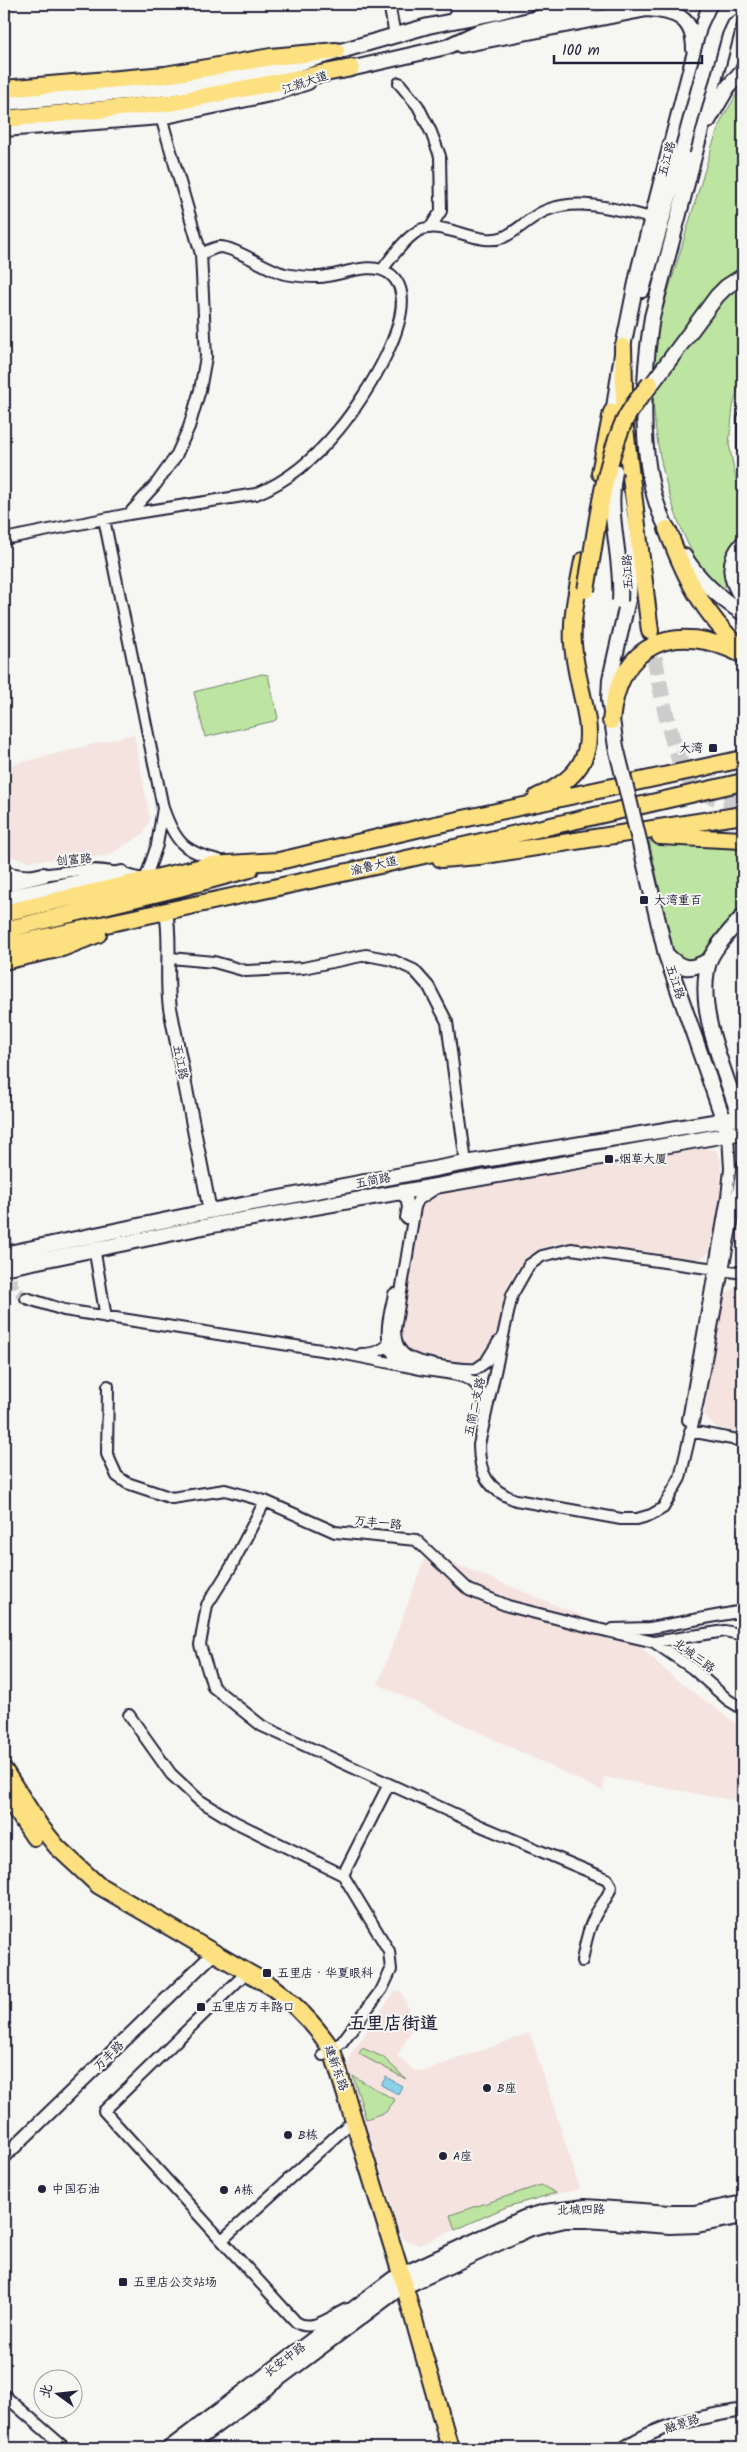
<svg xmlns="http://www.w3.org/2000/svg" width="747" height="2452" viewBox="0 0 747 2452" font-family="Kalam,'LXGW WenKai TC',sans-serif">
<rect width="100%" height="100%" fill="#f6f6f2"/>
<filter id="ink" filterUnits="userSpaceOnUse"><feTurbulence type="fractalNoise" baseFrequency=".02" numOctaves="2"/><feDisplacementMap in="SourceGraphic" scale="10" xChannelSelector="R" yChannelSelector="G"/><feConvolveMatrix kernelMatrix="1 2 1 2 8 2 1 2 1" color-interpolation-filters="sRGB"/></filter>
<g filter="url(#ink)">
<!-- built -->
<path fill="#f5e3e0" d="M134 734 150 819 142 835 107 856 28 861 4 854V767Z
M692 1147 715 1150 721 1159 720 1196 709 1253 698 1260 571 1243H558L545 1247 532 1253 522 1262 508 1283 498 1329 482 1356 471 1363 417 1354 406 1346 401 1330 420 1209 423 1202 444 1192Z
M743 1203V1253L737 1245Z
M743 1283V1433L717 1428 704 1414 723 1295Z
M427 1552 609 1627 638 1645 674 1678 743 1729V1802L604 1777 603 1791 378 1684Z
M395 1991H401L415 2025 397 2056 415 2071H424L530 2033 580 2189 523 2201 419 2245 402 2238 348 2067 350 2055Z"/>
<!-- green -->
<path fill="#bde4a0" stroke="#70836e" d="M743 84V371L733 407 729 444 736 480 743 497V537L728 584 723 588C698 572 685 540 675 512 655 454 646 385 659 325 663 305 670 286 676 266 688 226 700 186 712 146L722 119Z
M262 674 268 675 278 718 274 721 205 737 194 692Z
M649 841 743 845V903L699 958 686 960 673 950Z
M362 2048 383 2057 406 2079 359 2054Z
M353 2076 395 2100 386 2112 366 2119Z
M541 2185 556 2193 506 2207 455 2230 450 2215Z"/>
<!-- water -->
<path fill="#89d3ea" stroke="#608ca4" d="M386 2077 402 2086 398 2094 381 2085Z"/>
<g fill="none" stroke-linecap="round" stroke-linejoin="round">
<!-- minor-tunnel -->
<path stroke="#cccccd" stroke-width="10" stroke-dasharray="10 5" stroke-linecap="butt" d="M4 1219 13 1284 17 1291 26 1298"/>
<!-- trunk-tunnel -->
<path stroke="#cccccd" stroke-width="16" stroke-dasharray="16 8" stroke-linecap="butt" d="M650 634C658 671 669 753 691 782 703 798 725 801 743 800"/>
<defs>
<path id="minor" d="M389 4 395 35
M399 83 418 106 431 132 440 156 441 211 430 228
M382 270C392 257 402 242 415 233 439 215 476 248 504 237 519 230 531 216 547 210 581 197 618 210 652 218
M743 418V449
M129 514 156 484 176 456 189 427 200 390 206 357 201 254 161 117
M104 519 163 808
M4 539 129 514 256 494C288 481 317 456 339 429 360 404 429 304 390 274 370 260 341 276 319 277 309 277 295 276 285 274 267 270 234 246 219 247 213 248 206 252 201 254
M4 871C31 881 57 871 84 870 106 869 125 874 145 880L157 845 163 808C175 842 184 852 219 860
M170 958 214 962 246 971 303 968 366 955 392 960 414 970 429 987 447 1022 466 1163
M743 1165 698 1401 680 1478 663 1508 651 1515 637 1519H621L516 1500C488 1490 479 1474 479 1445L512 1295 529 1265 542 1256 571 1249 715 1269 743 1273
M436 1188 418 1200 415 1207 395 1329C395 1338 397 1348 404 1354 415 1364 461 1370 476 1369L486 1362 499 1341
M396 1192 406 1198 408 1207 406 1218
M94 1247 106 1318
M394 1294C391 1310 385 1328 389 1344 401 1392 481 1349 485 1408
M26 1298 64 1310 340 1353 411 1367
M361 1354C373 1354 386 1350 392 1339
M108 1386 107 1454 117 1476 127 1483 172 1498 225 1490 265 1501 335 1532 416 1540 469 1590 508 1606 598 1629 654 1642 725 1631 743 1635
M688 1420 727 1197 730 1169 728 1135
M690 1431 743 1441
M265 1501 231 1567 207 1605 200 1645 213 1687 262 1726 481 1826 607 1879 611 1886C609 1898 599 1906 594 1918 587 1931 585 1946 582 1961
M613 1629 650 1628 743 1611
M654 1642 692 1668 728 1700 743 1709
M129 1715 171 1774 199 1800 235 1822 343 1875 389 1951 391 1970 382 1989 342 2042 323 2055
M343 1875 389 1784
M246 1973 104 2111 296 2322C312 2333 331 2316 347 2309
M222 2240 346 2127
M4 2395 65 2448"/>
<path id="tertiary" d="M166 912C172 944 165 975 170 1008L210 1211
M4 2157 213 1954
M624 2448C659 2424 702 2417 743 2410"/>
<path id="secondary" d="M457 14 482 4
M461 45 647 9C675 11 694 17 694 50
M341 71 446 47 478 32 598 4
M4 103 170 88 274 70 428 26 494 13 526 4
M708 121 728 87 743 70
M4 129 161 117 275 93 308 82
M642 290 682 151
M612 421 623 347 639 268 693 59 710 4
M672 537C636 480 642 381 652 317L734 4
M743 543C726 562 729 579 743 599
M684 556C699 580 719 598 743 613
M616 747 609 699 610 679 629 595 630 576 617 495
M641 848 666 955 726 1127
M4 884 43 875
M4 898 122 873
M667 955C682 970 690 971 709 960
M742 1126C729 1077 694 1012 709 962 713 949 734 926 743 916
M4 1254 210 1211 466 1163 743 1117
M4 1268 213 1225 743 1132
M170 2448 393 2279 524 2218 545 2212 585 2207 670 2213H694L743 2203
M186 2448 397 2290 531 2228 565 2220H586L670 2226 697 2225 743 2216"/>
<path id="primary" d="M4 1770 40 1826 57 1847 98 1885 271 1986C296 2005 315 2024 332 2050L401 2274 450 2448
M4 1792 34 1837"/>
<path id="trunk" d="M4 89 165 75 271 57 336 51
M4 119 170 103 351 68
M623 347 625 428 650 631
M600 473 612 412
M667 529C686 579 702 612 742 650
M611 721C619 641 676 620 743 655
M537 797C620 762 578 710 573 644 571 616 578 588 583 561
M660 836 743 840
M441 859 479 856 743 815
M4 913 211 865 279 861 421 828 743 759
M4 930 179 888 250 869
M4 946 389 863 743 782
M4 961 62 948 98 934"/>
</defs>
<!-- minor casing -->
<use href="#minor" stroke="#22223b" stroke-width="14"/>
<!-- tertiary casing -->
<use href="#tertiary" stroke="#22223b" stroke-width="16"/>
<!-- secondary casing -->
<use href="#secondary" stroke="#22223b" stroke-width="18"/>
<!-- primary casing -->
<use href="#primary" stroke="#22223b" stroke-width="20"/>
<!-- trunk casing -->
<use href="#trunk" stroke="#22223b" stroke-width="20"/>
<!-- minor -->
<use href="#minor" stroke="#f6f6f2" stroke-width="10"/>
<!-- tertiary -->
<use href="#tertiary" stroke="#f6f6f2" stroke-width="12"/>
<!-- secondary -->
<use href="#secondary" stroke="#f6f6f2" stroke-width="14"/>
<!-- primary -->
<use href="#primary" stroke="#fde080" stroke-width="16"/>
<!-- trunk -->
<use href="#trunk" stroke="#fde080" stroke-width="16"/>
<defs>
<path id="secondary-bridge" d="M682 151 715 30 722 15 737 4
M645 393 717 296 726 287 743 276
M615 471C606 516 623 556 620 601
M616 747 641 848"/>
<path id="trunk-bridge" d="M586 590C596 536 601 477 622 426 629 410 639 398 650 384"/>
</defs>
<!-- secondary-bridge casing -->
<use href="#secondary-bridge" stroke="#22223b" stroke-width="18" stroke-linecap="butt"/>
<!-- trunk-bridge casing -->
<use href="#trunk-bridge" stroke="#22223b" stroke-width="20" stroke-linecap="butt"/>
<!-- secondary-bridge -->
<use href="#secondary-bridge" stroke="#f6f6f2" stroke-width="14"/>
<!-- trunk-bridge -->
<use href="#trunk-bridge" stroke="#fde080" stroke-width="16"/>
</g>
</g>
<!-- markers -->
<g fill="#22223b" stroke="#f6f6f2" stroke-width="2">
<rect x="708" y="743" width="10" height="10" rx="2.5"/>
<rect x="639" y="895" width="10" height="10" rx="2.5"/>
<rect x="604" y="1154" width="10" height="10" rx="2.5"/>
<rect x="262" y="1968" width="10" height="10" rx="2.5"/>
<rect x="196" y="2002" width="10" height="10" rx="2.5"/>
<circle cx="487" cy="2088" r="5"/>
<circle cx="288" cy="2135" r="5"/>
<circle cx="443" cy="2156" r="5"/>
<circle cx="42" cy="2189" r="5"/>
<circle cx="224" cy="2190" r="5"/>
<rect x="118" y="2277" width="10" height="10" rx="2.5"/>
</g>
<g text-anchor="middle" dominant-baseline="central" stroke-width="4" stroke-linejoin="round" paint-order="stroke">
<!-- street labels -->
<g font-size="12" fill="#22223b" stroke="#f6f6f2">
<text transform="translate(305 83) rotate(-19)">江溉大道</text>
<text transform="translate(667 159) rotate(-75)">五江路</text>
<text transform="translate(628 572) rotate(-92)">五江路</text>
<text transform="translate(74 860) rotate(-5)">创富路</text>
<text transform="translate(374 866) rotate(-13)">渝鲁大道</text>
<text transform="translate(675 982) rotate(72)">五江路</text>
<text transform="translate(180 1062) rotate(79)">五江路</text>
<text transform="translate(373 1181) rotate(-11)">五简路</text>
<text transform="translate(475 1407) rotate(-78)">五简二支路</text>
<text transform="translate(378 1523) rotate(6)">万丰一路</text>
<text transform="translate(694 1656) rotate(37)">北城三路</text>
<text transform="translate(109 2056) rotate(-44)">万丰路</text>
<text transform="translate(336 2068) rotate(70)">建新东路</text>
<text transform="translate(581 2210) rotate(-1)">北城四路</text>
<text transform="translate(285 2360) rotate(-37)">长安中路</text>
<text transform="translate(682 2424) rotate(-18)">融景路</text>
</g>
<!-- poi labels -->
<g font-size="12" fill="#22223b" stroke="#f6f6f2" text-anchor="start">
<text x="703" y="748" text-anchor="end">大湾</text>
<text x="654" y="900">大湾重百</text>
<text x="619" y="1159">烟草大厦</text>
<text x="277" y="1973">五里店‧华夏眼科</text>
<text x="211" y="2007">五里店万丰路口</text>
<text x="497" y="2088">B座</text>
<text x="298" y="2135">B栋</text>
<text x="453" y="2156">A座</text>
<text x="52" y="2189">中国石油</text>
<text x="234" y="2190">A栋</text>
<text x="133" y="2282">五里店公交站场</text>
</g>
<!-- district labels -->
<g font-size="18" font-weight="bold" fill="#22223b" stroke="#f6f6f2">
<text x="393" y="2024">五里店街道</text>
</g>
</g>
<!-- margin -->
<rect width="747" height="2452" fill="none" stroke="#f6f6f2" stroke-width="20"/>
<rect x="10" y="10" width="727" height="2432" fill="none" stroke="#22223b" stroke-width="2" filter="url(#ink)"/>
<!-- north arrow -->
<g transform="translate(58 2394) rotate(285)"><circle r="24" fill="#f6f6f2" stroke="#a1a1a9"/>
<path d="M0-4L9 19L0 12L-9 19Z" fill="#22223b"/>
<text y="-8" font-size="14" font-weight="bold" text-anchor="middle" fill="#22223b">北</text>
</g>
<!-- scale -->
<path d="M554 55v8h148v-8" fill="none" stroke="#22223b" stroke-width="2.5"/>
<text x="562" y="55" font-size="15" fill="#22223b" stroke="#f6f6f2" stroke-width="4" paint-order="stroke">100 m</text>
</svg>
